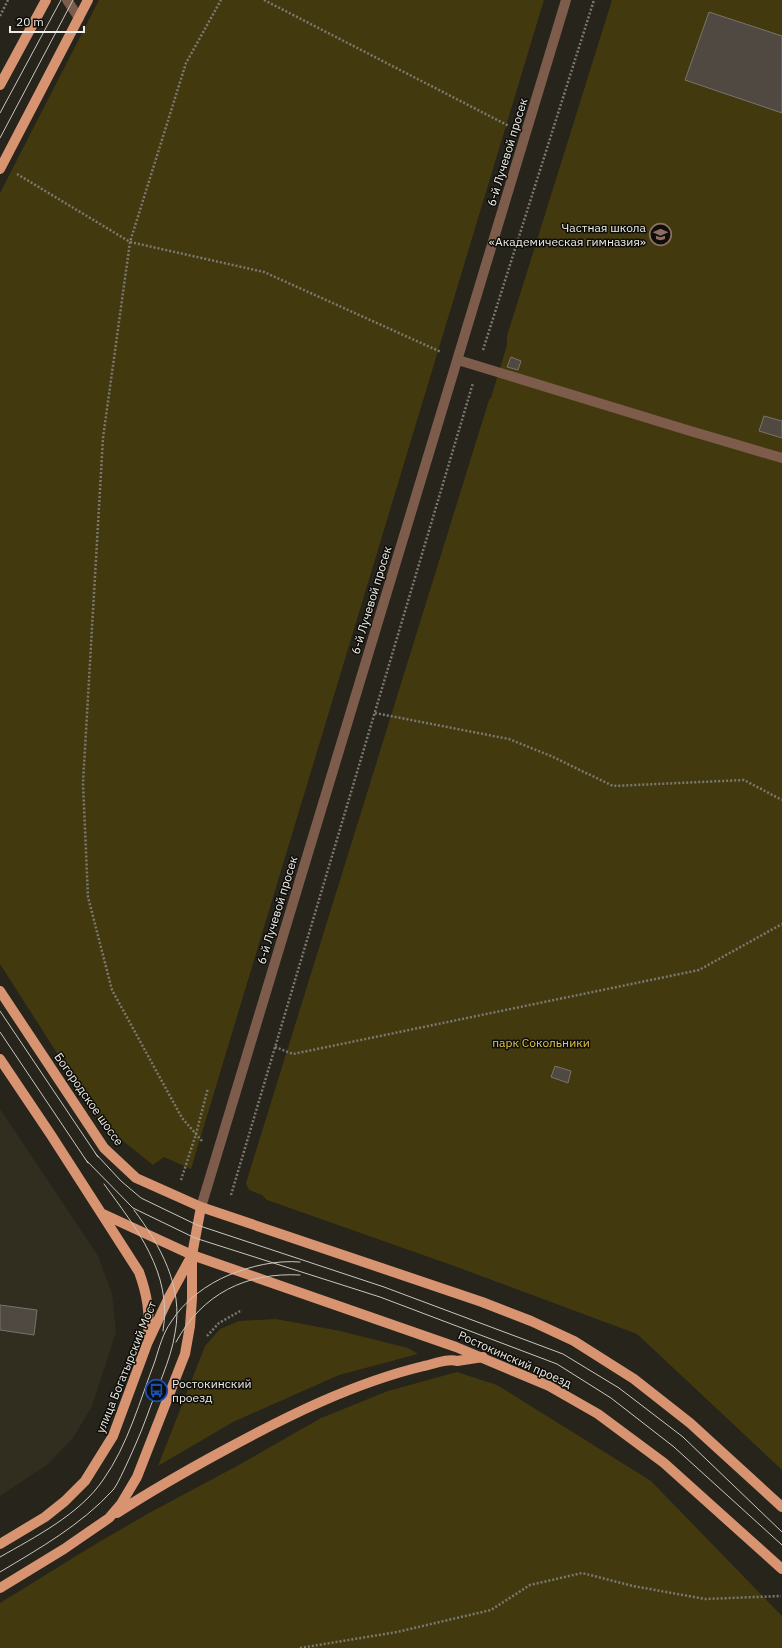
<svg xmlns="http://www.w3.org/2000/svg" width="782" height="1648" viewBox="0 0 782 1648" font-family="'IBM Plex Sans',sans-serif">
<rect width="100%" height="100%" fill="#26241b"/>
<!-- built -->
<path fill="#312e1f" d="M0 1109 98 1256 112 1293 116 1332 92 1406 73 1438 47 1465 0 1496Z"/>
<!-- green -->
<path fill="#42390e" d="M99 0H544L191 1169 164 1157 153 1165 123 1141 110 1136 0 964V193Z
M612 0H782V1470L637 1334 457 1267 267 1200 262 1195 249 1190 246 1183 489 400 491 398 507 345V336Z
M276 1319 340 1331 408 1348 418 1354 339 1375 233 1422 158 1466 205 1346 220 1329 239 1321Z
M457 1372 497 1385 651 1481 782 1616V1648H0V1603L94 1545 149 1513 237 1466 321 1418 388 1391Z"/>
<!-- building -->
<path fill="#504941" stroke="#7b736b" d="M709 12 782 36V113L685 80Z
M511 357 521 361 518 370 507 367Z
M764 416 782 421V438L759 431Z
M555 1066 571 1071 568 1083 551 1077Z
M0 1305 37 1310 34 1335 0 1330Z"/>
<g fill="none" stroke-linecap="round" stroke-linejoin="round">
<!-- path -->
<path stroke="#7b7972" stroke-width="2.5" stroke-dasharray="2 2" stroke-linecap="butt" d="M264 0 509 126
M0 16 8 0
M17 174 130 242 264 272 441 352
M483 350 594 0
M375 713 509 739 551 756 613 786 744 780 782 800
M275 1047 293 1054 699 970 782 924
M202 1141 182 1118 112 990 88 897 83 783 103 438 130 242 186 63 221 0
M181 1180 196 1134 208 1088
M231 1195 473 383
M207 1336 219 1323 242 1310
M300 1648 397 1632 491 1610 530 1585 582 1573 633 1586 705 1599 781 1596"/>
<!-- minor -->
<path stroke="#7e5c4c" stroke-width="10" d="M67 0 79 18
M458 360 687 430 782 458
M201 1207 566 0"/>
<!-- major -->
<path stroke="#d89471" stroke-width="10" d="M0 85 46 0
M0 169 88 0
M0 991 104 1148 136 1178 201 1207 482 1302 531 1321 574 1341 634 1379 690 1423 782 1507
M0 1059 51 1135 139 1272C147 1294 150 1312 148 1336
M103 1214 192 1255 456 1347 549 1386 598 1414 664 1463 782 1569
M117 1513C151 1491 186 1471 221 1452 285 1417 353 1383 424 1366 434 1364 448 1358 457 1361L483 1357
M0 1544 45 1517 65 1501 85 1481 113 1436 147 1344 168 1299 191 1257
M0 1588 64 1549 109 1518 121 1504 137 1477 185 1354 190 1326 192 1299V1255L201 1207"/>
<!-- tram -->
<path stroke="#c8c7c0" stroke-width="1" d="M0 113 61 0
M0 138 73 0
M0 1011 98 1157
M0 1032 88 1163
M95 1153 121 1181 141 1198 197 1225 384 1287 563 1354 619 1388 683 1437 782 1532
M85 1159 133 1208 195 1238 380 1297 557 1364 611 1398 674 1447 782 1545
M104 1184C136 1228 173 1273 163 1331
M176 1342C202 1294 246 1272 300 1275
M0 1557C35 1537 80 1514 103 1480 128 1445 140 1400 155 1361 159 1348 163 1333 171 1322 184 1301 207 1284 229 1275 251 1266 276 1260 300 1262
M0 1572C40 1548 81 1525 113 1490 117 1485 120 1478 123 1472 132 1453 140 1435 147 1416 156 1390 171 1360 175 1333 184 1287 160 1245 134 1210"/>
</g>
<!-- icons -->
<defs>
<symbol id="school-ring" viewBox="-11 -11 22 22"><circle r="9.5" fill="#0e0d09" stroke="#8d6e63" stroke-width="1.5"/><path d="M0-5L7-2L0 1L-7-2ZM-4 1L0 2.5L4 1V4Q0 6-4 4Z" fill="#8d6e63"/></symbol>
<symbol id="bus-ring" viewBox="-11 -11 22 22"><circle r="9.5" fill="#0e0d09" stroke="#1a4fb4" stroke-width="1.5"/><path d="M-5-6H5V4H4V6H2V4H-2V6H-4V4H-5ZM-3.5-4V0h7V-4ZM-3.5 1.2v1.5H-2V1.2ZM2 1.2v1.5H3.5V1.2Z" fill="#1a4fb4"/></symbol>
</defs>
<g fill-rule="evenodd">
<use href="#school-ring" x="648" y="222" width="25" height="25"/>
<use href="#bus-ring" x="144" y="1378" width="25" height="25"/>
</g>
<g text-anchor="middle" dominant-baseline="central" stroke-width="3" stroke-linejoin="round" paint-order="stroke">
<!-- street labels -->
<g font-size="12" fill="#edece6" stroke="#0e0d09">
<text transform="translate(507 152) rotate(-73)">6-й Лучевой просек</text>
<text transform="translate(371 600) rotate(-73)">6-й Лучевой просек</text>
<text transform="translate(277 910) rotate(-73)">6-й Лучевой просек</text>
<text transform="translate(89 1099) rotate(55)">Богородское шоссе</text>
<text transform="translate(515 1359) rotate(24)">Ростокинский проезд</text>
<text transform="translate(126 1367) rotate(-68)">улица Богатырский Мост</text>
</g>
<!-- poi labels -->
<g font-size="12" fill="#edece6" stroke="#0e0d09" text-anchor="end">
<text x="646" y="227">Частная школа<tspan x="646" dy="14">«Академическая гимназия»</tspan></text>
<text x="172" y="1383" text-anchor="start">Ростокинский<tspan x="172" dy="14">проезд</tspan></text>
</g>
<!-- park labels -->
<g font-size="12" fill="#e1c74b" stroke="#0e0d09">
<text x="541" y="1042">парк Сокольники</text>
</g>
</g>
<!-- scale -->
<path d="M10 26v6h74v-6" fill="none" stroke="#edece6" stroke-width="2"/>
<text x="16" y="26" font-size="12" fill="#edece6" stroke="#0e0d09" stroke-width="3" paint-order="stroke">20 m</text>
</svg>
